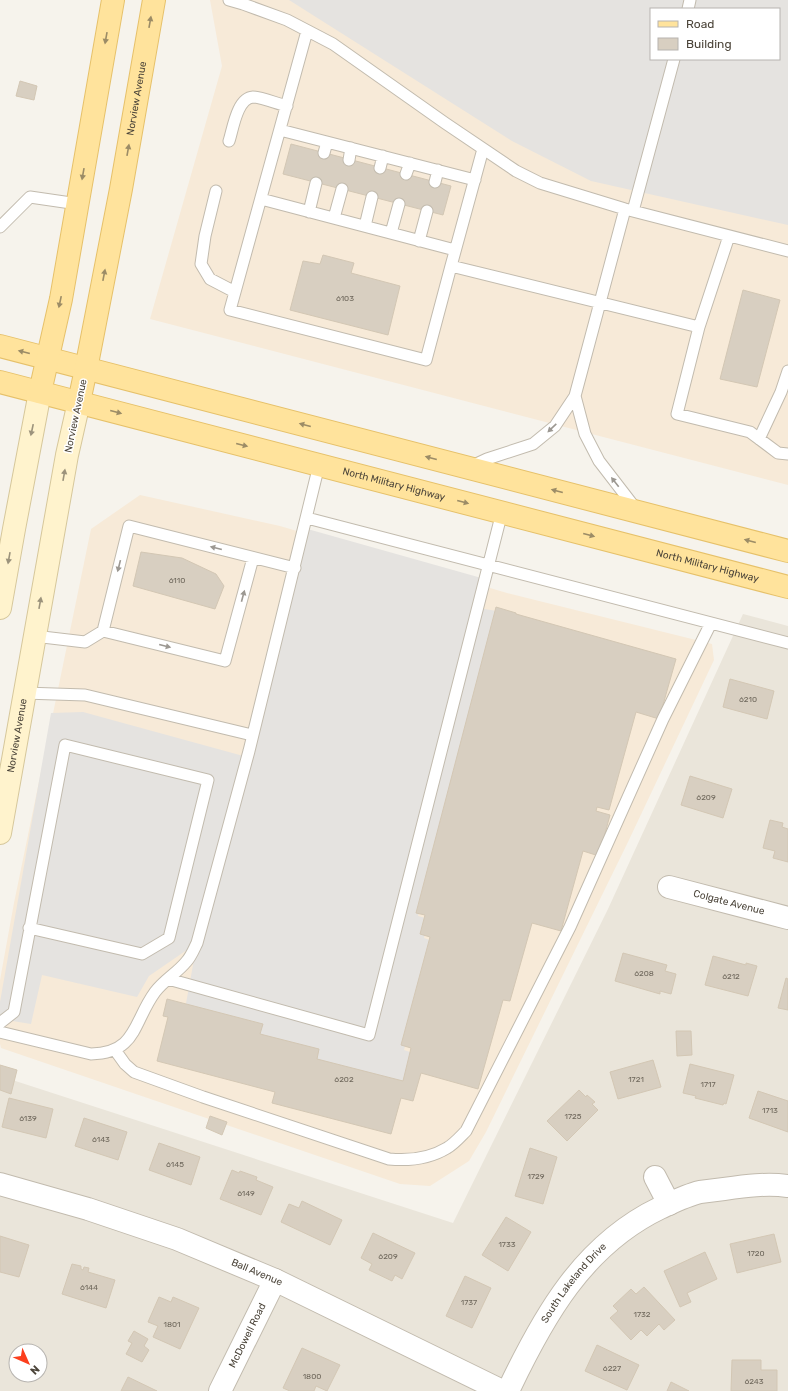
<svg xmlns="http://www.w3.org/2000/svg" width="788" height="1391" viewBox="0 0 788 1391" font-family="Rubik,sans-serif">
<rect width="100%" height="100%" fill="#f6f3ec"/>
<!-- residential -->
<path fill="#eae5da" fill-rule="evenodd" d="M743 614 788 626V1391H0V1076L453 1223 608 909ZM16 1351H40V1375H16Z"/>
<!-- commercial -->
<path fill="#f7ead8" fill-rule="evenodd" d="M210 0H788V485L150 319 222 66ZM651 9H779V59H651Z
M140 495 280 526 507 593 712 644 714 660 628 842 486 1132 469 1161 430 1186 400 1184 1 1048 0 1044V980L14 903 91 529Z"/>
<!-- parking -->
<path fill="#e5e3e0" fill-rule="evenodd" d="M289 0H788V225L591 181 512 141ZM651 9H779V59H651Z
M304 528 485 579 478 608 497 611 418 916 429 919 424 938 433 941 404 1050 413 1053 405 1082 315 1059 185 1009 197 943 149 976 137 997 42 975 31 1024 0 1019V1002L51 713 83 712 247 757Z"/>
<!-- building -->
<path fill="#d8cfc1" stroke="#d3c7b4" d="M20 81 37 86 34 100 16 96Z
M291 144 451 186 443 215 283 174Z
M323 255 354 263 351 273 400 286 388 335 290 310 303 261 320 264Z
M743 290 780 300 757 387 720 379Z
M141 552 182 558 216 574 224 586 215 609 133 586Z
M496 607 516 613V614L676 659 659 719 636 712 609 810 597 807 596 811 610 815 599 856 583 851 561 931 532 923 510 1001 503 1000 478 1089 421 1073 413 1101 401 1098 391 1134 272 1103 275 1092 157 1061 168 1017 163 1016 167 999 263 1024 260 1034 319 1049 317 1059 403 1081 411 1048 401 1045 430 937 420 934 425 915 416 913Z
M730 679 774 691 767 719 723 707Z
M690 776 732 789 723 818 681 805Z
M770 820 783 823 782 827 788 829V862L773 858 775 851 763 848Z
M623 953 667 965 665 971 676 974 671 994 660 991V994L615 981Z
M713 956 746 965V963L757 966 748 996 705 985Z
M786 978 788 979V1010L778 1008Z
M676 1031H691L692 1055 677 1056Z
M653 1060 661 1087 618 1099 610 1072Z
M690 1064 734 1075 726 1104 724 1103 723 1105 695 1098 696 1096 683 1093Z
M0 1065 17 1070 11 1094 0 1090Z
M579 1090 586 1097 587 1095 595 1102 592 1104 598 1110 567 1141 547 1121Z
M758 1091 788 1101V1132L749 1118Z
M9 1098 53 1109 46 1138 2 1127Z
M210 1116 227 1122 222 1135 206 1128Z
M84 1118 127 1132 118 1160 75 1146Z
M159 1143 200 1157 191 1185 149 1170Z
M530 1148 557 1157 543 1204 515 1196Z
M232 1170 239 1173 240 1171 257 1177 256 1180 273 1187 261 1215 220 1199Z
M302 1201 342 1220 330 1245 281 1222 289 1204 299 1208Z
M506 1217 531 1232 508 1271 482 1255Z
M373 1233 415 1253 402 1279 395 1275 392 1281 369 1270 372 1264 361 1258Z
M774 1234 781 1262 737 1273 730 1244Z
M0 1236 29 1245 19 1277 0 1272Z
M705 1252 717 1279 687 1293 691 1302 680 1307 664 1271Z
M72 1264 81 1266V1269L83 1270 84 1267 89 1268 88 1272 115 1280 106 1308 62 1294Z
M465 1276 491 1288 472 1328 446 1316Z
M644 1287 675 1320 664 1330 659 1324 647 1336 641 1330 631 1340 610 1318 618 1311 613 1306 631 1289 636 1294Z
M159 1297 171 1302 173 1297 199 1308 180 1349 153 1337 158 1326 148 1322Z
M134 1331 148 1339 144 1346 149 1350 142 1362 126 1354 132 1343 128 1341Z
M597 1345 639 1365 627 1390 585 1371Z
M302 1348 340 1365 327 1391 316 1386 314 1391H290L283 1388Z
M732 1360H761V1370H777V1391H731Z
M128 1377 157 1391H121Z
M671 1382 689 1391H667Z"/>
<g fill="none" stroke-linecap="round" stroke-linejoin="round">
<defs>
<path id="lane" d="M229 0 243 4 287 20 333 44 445 123 516 171 540 183 625 209 788 251
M688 9 690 0
M307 31 230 310 426 360 451 266 699 327 677 414 750 432 778 453 788 454
M280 130 475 180
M229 141C233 129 237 98 253 97 261 97 278 104 287 106
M324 153 327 142
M349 160 351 148
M380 168 383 156
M406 174 410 163
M435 182 438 170
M216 191 205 236 201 264 210 279 235 292
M261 199 455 250
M633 211 674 59
M309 212 316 183
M334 218 342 189
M365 226 372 197
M0 227 30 197 78 204
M391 233 399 204
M419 241 427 211
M451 266 483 149
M699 327 729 236
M575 396 585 434 599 461 636 509
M759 439 781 392 788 371
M470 467 487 459 533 444 555 426 575 396 625 209
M307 518 788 643
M253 558 225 661 103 631 129 526 295 568
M34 636 85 642 103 631
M24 693 85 695 252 735
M168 979 369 1035 502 512
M0 1023 14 1012 65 745 208 780 169 938 142 954 29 928
M0 1032 91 1054C137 1053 133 1022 155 992 164 980 177 973 186 962 191 957 194 949 197 943L249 751 319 465
M115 1050 125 1064 134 1072 203 1097 389 1159C410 1161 429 1159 447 1148 454 1144 460 1137 466 1131L570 927 663 719 711 623"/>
<g id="street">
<path id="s1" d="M669 887 788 918"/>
<path d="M655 1177 669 1204"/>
<path id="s2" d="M0 1184 88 1209 177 1239 275 1280 502 1391"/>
<path id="s3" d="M220 1391 275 1280"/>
<path id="s4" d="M508 1391C543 1317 583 1245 660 1208 673 1202 687 1195 700 1192 708 1191 716 1190 724 1189 745 1186 767 1183 788 1186"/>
</g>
<g id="secondary">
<path d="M0 608 14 529 40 392"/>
<path id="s5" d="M0 833 67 455 79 402"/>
</g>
<g id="primary">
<path d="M0 346 788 551"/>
<path id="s6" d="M0 382 788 587"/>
<path d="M40 392 61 299 113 0"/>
<path id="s7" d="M79 402 86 369 121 189 154 0"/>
</g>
</defs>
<!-- lane casing -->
<use href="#lane" stroke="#c2bbae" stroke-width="13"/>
<!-- street casing -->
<use href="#street" stroke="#c2bbae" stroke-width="24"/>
<!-- secondary casing -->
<use href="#secondary" stroke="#d6c79b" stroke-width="24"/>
<!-- primary casing -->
<use href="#primary" stroke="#e6c16a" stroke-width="24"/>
<!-- lane -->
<use href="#lane" stroke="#fff" stroke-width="11"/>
<!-- street -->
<use href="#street" stroke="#fff" stroke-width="22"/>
<!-- secondary -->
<use href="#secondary" stroke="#fff3cd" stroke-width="22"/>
<!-- primary -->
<use href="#primary" stroke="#ffe39c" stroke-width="22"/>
</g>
<!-- one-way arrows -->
<defs><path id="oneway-solid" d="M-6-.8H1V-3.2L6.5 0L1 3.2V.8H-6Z"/></defs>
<g fill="#9c8c66">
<use href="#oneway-solid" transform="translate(150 22) rotate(-80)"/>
<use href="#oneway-solid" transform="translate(106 38) rotate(100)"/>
<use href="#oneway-solid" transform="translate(128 150) rotate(-80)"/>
<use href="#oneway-solid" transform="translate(83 174) rotate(100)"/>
<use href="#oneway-solid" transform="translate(104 275) rotate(-79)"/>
<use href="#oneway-solid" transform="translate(60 302) rotate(102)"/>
<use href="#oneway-solid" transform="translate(24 352) rotate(-166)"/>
<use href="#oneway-solid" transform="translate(116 412) rotate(15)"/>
<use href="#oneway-solid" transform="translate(305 425) rotate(-165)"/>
<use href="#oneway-solid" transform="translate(242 445) rotate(14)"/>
<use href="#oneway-solid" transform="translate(431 458) rotate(-165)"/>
<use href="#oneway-solid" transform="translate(557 491) rotate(-165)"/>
<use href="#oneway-solid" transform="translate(463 502) rotate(15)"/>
<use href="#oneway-solid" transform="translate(589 535) rotate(15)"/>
<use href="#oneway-solid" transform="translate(750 541) rotate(-165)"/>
</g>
<g fill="#9c9892">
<use href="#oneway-solid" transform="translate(552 428) rotate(136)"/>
<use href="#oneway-solid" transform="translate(615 482) rotate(-128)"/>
<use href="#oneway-solid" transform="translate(216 548) rotate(-166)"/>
<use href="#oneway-solid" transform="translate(119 566) rotate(104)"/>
<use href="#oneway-solid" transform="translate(243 596) rotate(-75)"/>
<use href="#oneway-solid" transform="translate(165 646) rotate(14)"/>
</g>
<g fill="#9c937c">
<use href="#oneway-solid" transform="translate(32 430) rotate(102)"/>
<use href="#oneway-solid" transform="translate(64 475) rotate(-80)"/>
<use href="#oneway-solid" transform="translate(9 558) rotate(100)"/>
<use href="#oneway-solid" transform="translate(40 603) rotate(-80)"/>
</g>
<g text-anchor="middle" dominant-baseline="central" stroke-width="3" stroke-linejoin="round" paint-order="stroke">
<!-- number labels -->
<g font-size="8" fill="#6e675b">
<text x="345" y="298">6103</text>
<text x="177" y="580">6110</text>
<text x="748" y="699">6210</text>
<text x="706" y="797">6209</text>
<text x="644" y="973">6208</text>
<text x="731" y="976">6212</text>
<text x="344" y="1079">6202</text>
<text x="636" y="1079">1721</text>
<text x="708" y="1084">1717</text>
<text x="770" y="1110">1713</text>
<text x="573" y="1116">1725</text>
<text x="28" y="1118">6139</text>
<text x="101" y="1139">6143</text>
<text x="175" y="1164">6145</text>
<text x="536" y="1176">1729</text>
<text x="246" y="1193">6149</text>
<text x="507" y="1244">1733</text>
<text x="756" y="1253">1720</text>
<text x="388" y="1256">6209</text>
<text x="89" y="1287">6144</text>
<text x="469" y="1302">1737</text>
<text x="642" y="1314">1732</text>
<text x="172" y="1324">1801</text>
<text x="612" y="1368">6227</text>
<text x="312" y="1376">1800</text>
<text x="754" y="1381">6243</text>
</g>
<!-- street labels -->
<g font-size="10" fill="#4b4439" stroke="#fff">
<text stroke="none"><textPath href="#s7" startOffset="309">Norview Avenue</textPath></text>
<text transform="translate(76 416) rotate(-78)">Norview Avenue</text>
<text stroke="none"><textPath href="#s6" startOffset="407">North Military Highway</textPath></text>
<text stroke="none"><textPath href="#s6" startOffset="731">North Military Highway</textPath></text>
<text stroke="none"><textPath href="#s5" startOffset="99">Norview Avenue</textPath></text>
<text stroke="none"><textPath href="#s1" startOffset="62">Colgate Avenue</textPath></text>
<text stroke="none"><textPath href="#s2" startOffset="272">Ball Avenue</textPath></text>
<text stroke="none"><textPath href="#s4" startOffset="127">South Lakeland Drive</textPath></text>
<text stroke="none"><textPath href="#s3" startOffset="62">McDowell Road</textPath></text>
</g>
</g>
<!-- legend -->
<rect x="650" y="8" width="130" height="52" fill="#ffffff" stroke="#b7b4b0"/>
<rect x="658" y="21" width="20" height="6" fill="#ffe39c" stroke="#b7b4b0"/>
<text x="686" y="28" font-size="12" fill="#4b4439">Road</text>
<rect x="658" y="38" width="20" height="12" fill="#d8cfc1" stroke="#b7b4b0"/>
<text x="686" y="48" font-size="12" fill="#4b4439">Building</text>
<!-- north arrow -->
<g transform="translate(28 1363) rotate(135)"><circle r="19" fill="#ffffff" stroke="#b7b4b0"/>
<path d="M0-3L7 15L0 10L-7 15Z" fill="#fc3f1d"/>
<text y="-6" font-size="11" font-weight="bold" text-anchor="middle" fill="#4b4439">N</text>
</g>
</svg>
